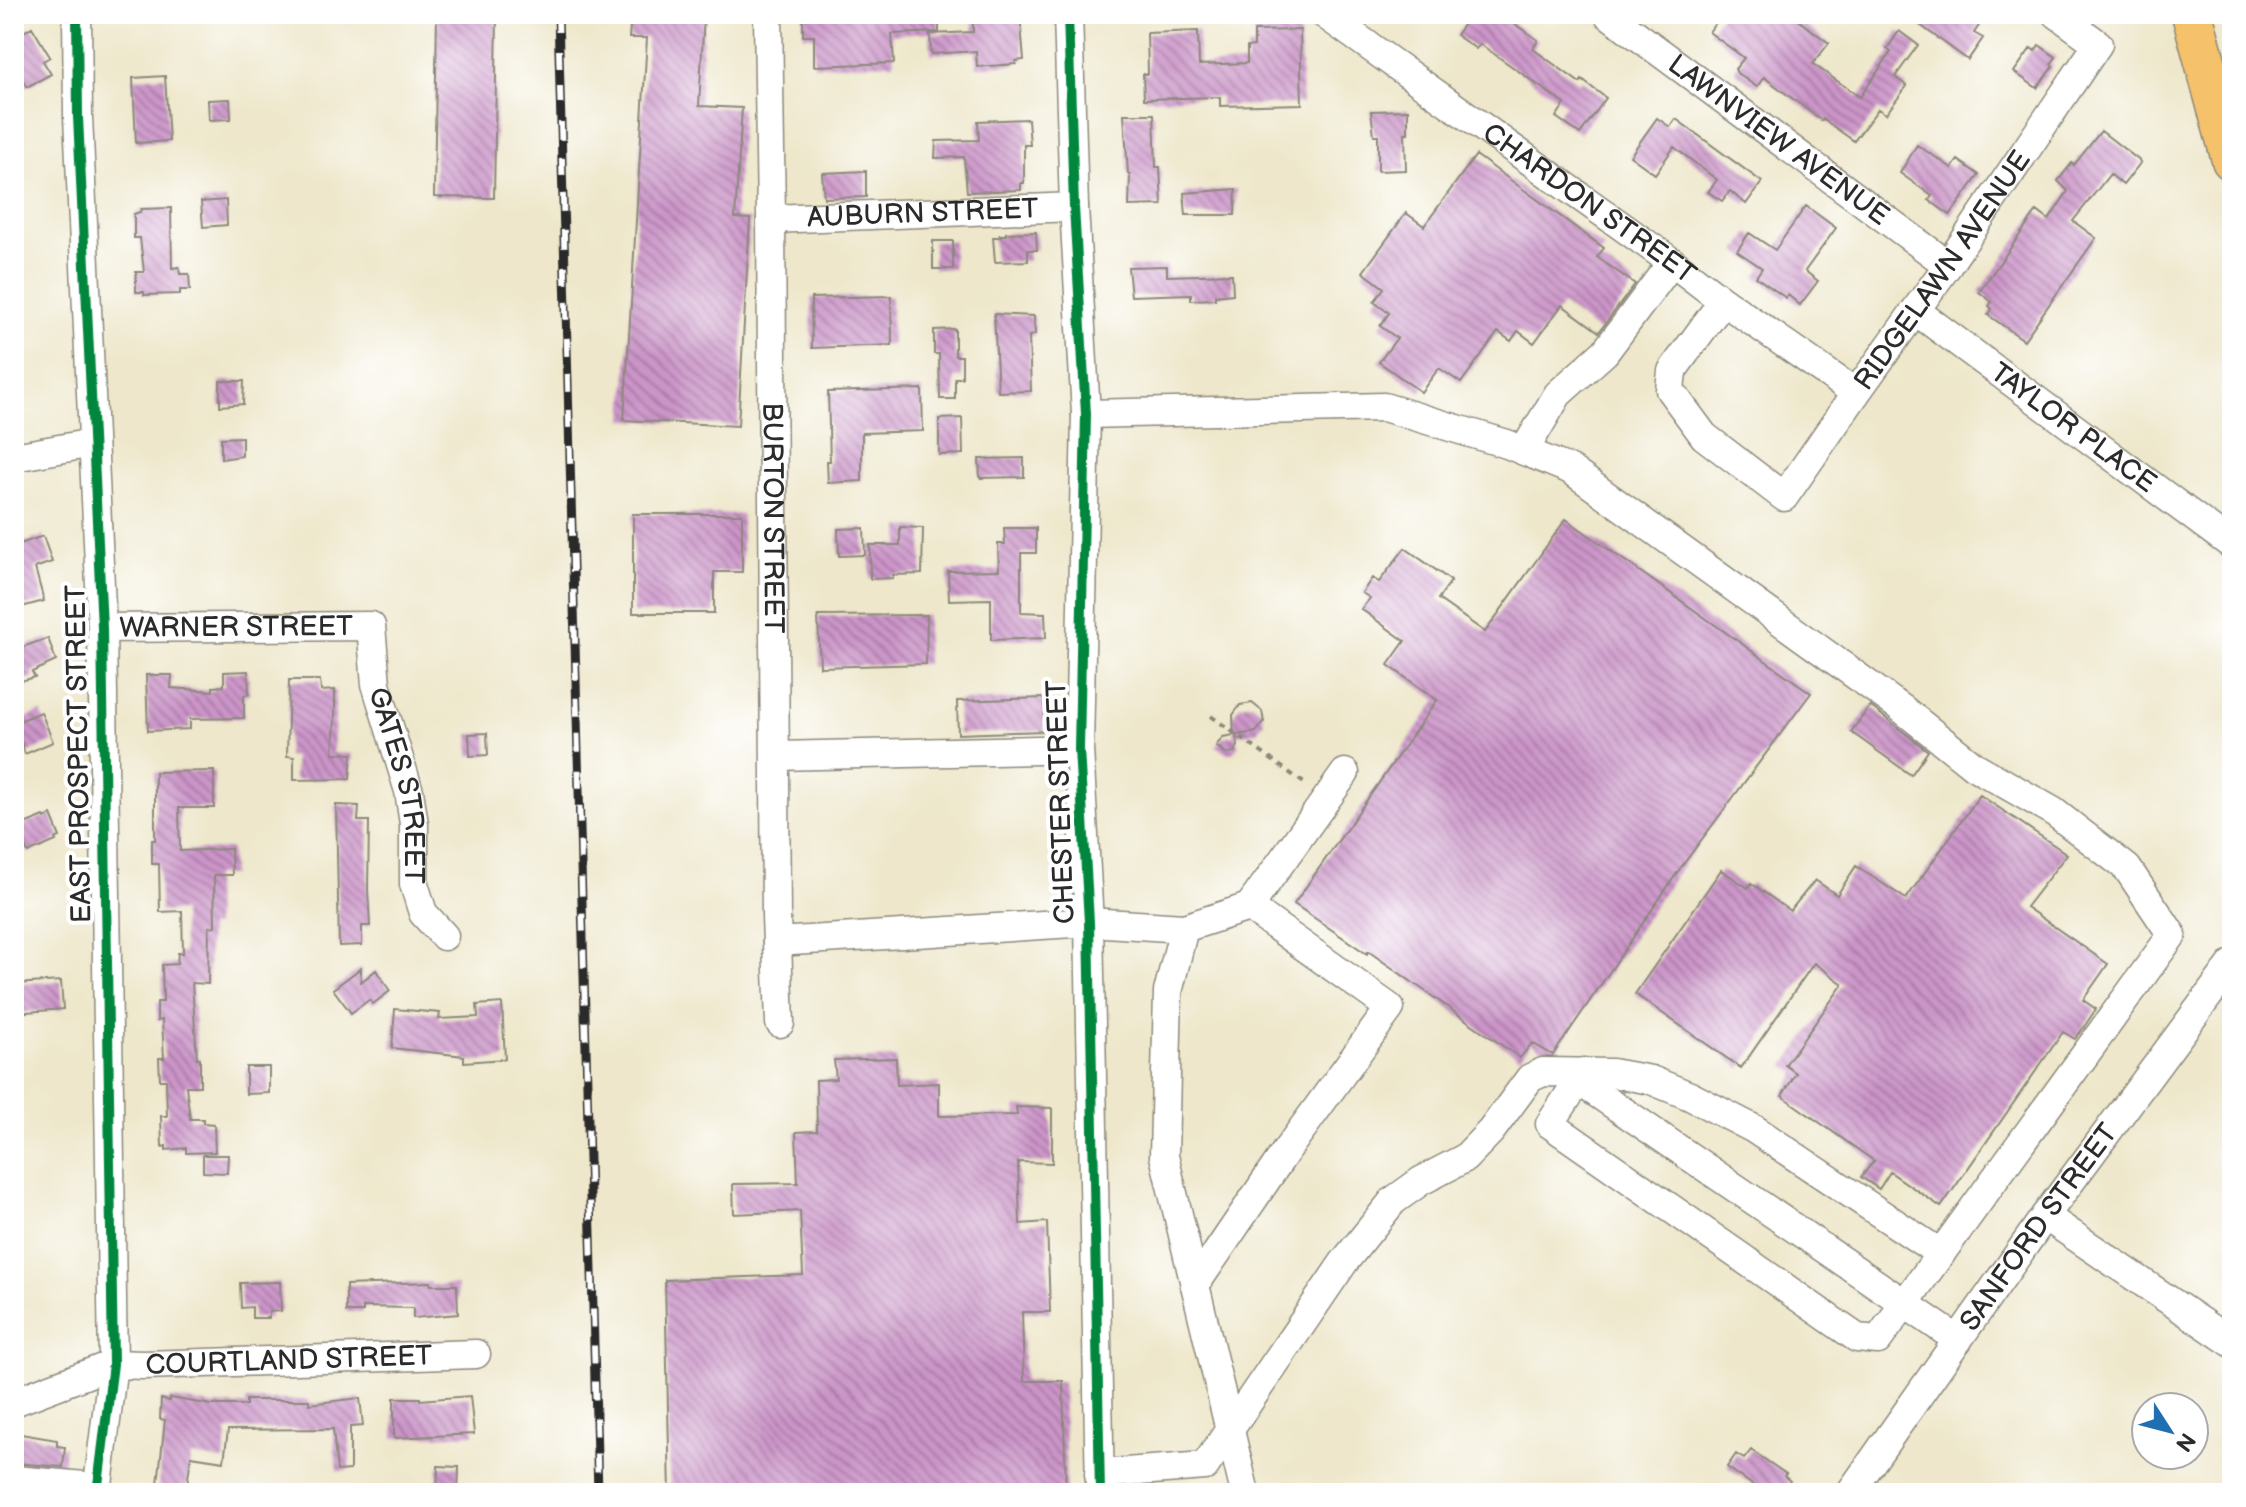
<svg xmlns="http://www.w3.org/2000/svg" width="2246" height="1507" viewBox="0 0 2246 1507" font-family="'Balsamiq Sans',sans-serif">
<defs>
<pattern id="building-back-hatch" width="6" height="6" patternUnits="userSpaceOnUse" patternTransform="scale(2)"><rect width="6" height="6" fill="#cb94c8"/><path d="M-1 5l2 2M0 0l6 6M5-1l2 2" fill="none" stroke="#a579a3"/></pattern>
</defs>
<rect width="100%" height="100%" fill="#fff"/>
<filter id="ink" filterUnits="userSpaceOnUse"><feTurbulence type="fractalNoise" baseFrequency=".0125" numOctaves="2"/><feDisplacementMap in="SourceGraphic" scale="16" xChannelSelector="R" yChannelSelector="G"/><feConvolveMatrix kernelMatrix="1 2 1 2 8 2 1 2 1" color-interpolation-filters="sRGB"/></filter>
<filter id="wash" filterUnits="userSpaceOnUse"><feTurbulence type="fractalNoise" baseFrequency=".006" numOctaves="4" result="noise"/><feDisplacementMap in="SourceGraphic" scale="32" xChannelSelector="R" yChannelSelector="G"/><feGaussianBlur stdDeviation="1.8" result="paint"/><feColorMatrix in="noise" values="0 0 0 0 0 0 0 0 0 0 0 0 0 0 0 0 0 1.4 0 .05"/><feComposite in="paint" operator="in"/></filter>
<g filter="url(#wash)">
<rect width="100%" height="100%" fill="#eee7cb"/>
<g id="blocks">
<!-- building -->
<path fill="url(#building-back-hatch)" d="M437 14H497L494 198 434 197Z
M631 14H704L699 106 742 108 735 218 750 219 738 426 624 420 647 38H629Z
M803 14H904V18H939V32L892 34 894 63 814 66V36H803Z
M973 14H1020L1024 60 1016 61V64L977 67 976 51 931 54 930 34 973 32Z
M1471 14H1500L1538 40 1533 49 1580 83 1582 80 1606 98 1580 134 1556 117 1565 104 1480 44 1476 49 1456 35Z
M1722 14H1790L1829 43 1813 64 1860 97 1891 52 1887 49 1899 31 1918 45 1895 77 1907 86 1886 114 1878 109 1854 141 1823 119 1822 121 1764 77 1757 87 1737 73 1735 69 1744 58 1709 32Z
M1905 14H1987L1974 33 1983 38 1968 60Z
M32 27 50 57 43 61 51 74 27 87 14 66V38Z
M1300 30 1302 104 1220 106V97L1144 99 1143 74H1148L1147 33 1198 31 1199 65 1247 63V47L1254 46V31Z
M2039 45 2056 57 2051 64 2053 66 2037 88 2014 72 2031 48 2035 51Z
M165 76 169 141 136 143 133 78Z
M230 99 231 119 209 120 208 100Z
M1408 110V133H1405L1406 170 1378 171V135H1374L1371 111Z
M1124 114H1154L1156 167H1160L1162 205 1129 206 1130 174H1128Z
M1657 118 1670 127 1676 119 1762 182 1746 204 1730 191 1722 201 1708 192 1717 180 1674 147 1655 174 1630 156Z
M1028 119 1030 145H1024V183H1021V190L967 192 964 157 935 158 936 141 979 140 978 121Z
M2101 131 2141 162 2123 185 2110 174 2073 221 2096 238 2024 340 1988 315 1992 309 1989 306 1992 302 1979 292 2037 211 2049 220 2068 191 2058 181 2072 163 2074 165Z
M1917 145 1952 168 1958 160 1979 175 1950 215 1929 200 1932 196 1900 173Z
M1476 155 1604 248 1597 257 1635 284 1599 332 1562 305 1534 343 1518 331 1511 341 1498 332 1461 383 1439 368 1421 392 1379 362 1397 338 1380 326 1389 313 1374 302 1384 288 1363 272 1406 213 1424 226Z
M866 171V197L824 198 822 173Z
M1236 189 1235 215H1186L1184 193Z
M226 200 227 225 203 227 201 202Z
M1806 206 1836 228 1805 271 1818 281 1800 305 1788 295 1786 298 1756 277 1762 268 1737 251 1749 233 1775 250Z
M171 208 172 268 179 267 180 274H189L190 290H180V294L144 295V292H136V272H144L140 238H134V214L140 212 141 209Z
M1036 232 1037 250H1028V261L995 262 993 237H1001L1000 235H1006V233Z
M933 241H953V269H933Z
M1167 266V276L1232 274 1233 294 1215 296V299L1191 300V294L1131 296 1128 267Z
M891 296 892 345 812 348 811 298Z
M994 314 1034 316 1035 335 1029 336 1031 391 998 392Z
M955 329V356H962V378H955V399H940L939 354H934V330Z
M220 381H244L243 404 220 406Z
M922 389 923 431 862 433V481L828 483 827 461H830L828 392Z
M962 418 963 454 939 455V419Z
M242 437V456L221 459V438Z
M1024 458V477L980 478 979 459Z
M633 514H742V572H714V613H633Z
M1566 519 1811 693 1679 870 1553 1055 1532 1043 1520 1058 1368 951 1367 954 1294 904 1437 700 1388 665 1405 641 1361 609 1370 598 1362 593 1372 578 1379 582 1405 548 1451 581 1438 599 1485 632Z
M900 527 923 528 922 574 893 575V578L870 579V545H900Z
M864 528 865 555 839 556 838 529Z
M1004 528H1036V553H1021V612L1045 613 1046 638 991 640V599L949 600 948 571 999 570 998 544H1005Z
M43 536 52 562 35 568 44 601 14 609V546Z
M927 615 926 664 820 667 818 616Z
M14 637 20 648 48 638 56 661 32 672 35 677 14 683Z
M248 671 249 694 244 695V718L190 719V729L148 731 146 675H172L171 688 213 691V687L224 686V672Z
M289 680H320L321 691 335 690V720L333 753 352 754 350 779 294 780V757L287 756Z
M1044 698 1045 731 958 734 957 701Z
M1252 703 1262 711 1264 722 1256 732 1236 735 1238 746 1234 752 1227 754 1216 746 1223 737 1234 735 1233 715 1240 705Z
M1870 706 1928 751 1911 775 1851 732Z
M41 712 53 742 25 754 14 723Z
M487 733 488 755 470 756 469 734Z
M214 771V808H179L180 851 231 849 232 875H214L215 926 209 927 208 984 192 983 197 1058H200V1086H186L190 1119H203V1123L214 1124 215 1152 186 1153V1148L166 1150V1146L162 1147 161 1116H167L166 1080H160L159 1058H164L162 1020 157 1021V1002H163L162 965 177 964 178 953H183L182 911 160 912 159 864H152V840H155V772Z
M1980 795 2067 854 2026 907 2108 964 2083 1000 2096 1009 2084 1027 2075 1039 2063 1032 1941 1207 1890 1172 1879 1189 1861 1177 1874 1161 1782 1096 1796 1073 1785 1065 1843 984 1814 963 1741 1068 1635 994 1721 870 1748 888 1751 883 1790 911 1815 880 1837 895 1856 866 1906 899Z
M336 805 359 806 358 821H369L368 890 370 926H362V945L339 946Z
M51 815 60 837 55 839 56 841 28 853 17 827 44 816 45 818Z
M361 968V982L376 970 390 991 373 1004 369 1000 351 1013 333 989Z
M61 981 63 1009 15 1013 14 984Z
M502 1003 505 1059 464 1062V1056L392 1048 395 1009 440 1013 439 1019 478 1017 477 1005Z
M896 1058 897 1085 939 1083V1116L1017 1115 1016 1107 1052 1108V1163L1018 1162 1020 1224 1047 1222 1050 1312H1022L1024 1381H1063L1066 1493H670L665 1280 803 1275 800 1211 734 1214 733 1184 798 1183 796 1132 817 1131 816 1080 836 1079 834 1060Z
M246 1067H269V1093L246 1094Z
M203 1155H228L227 1173 203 1172Z
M280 1282 281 1311 269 1312V1318H252V1307L241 1308 240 1283Z
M430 1282 431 1285H457L458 1314 413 1318V1308L363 1307V1312H346V1285Z
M470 1396 474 1434 394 1438V1398H420V1400Z
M170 1398 212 1405H246V1400H309V1404L360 1398 363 1426 350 1427V1470L337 1471 333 1429 228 1430 224 1461 191 1456 186 1493H157L165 1420 160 1419 161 1399 169 1401Z
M21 1434 57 1440V1446L65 1447 63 1467 14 1463 17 1439 20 1440Z
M1751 1450 1786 1474 1784 1476 1790 1481 1782 1493H1764L1727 1467 1736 1454 1744 1459Z
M438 1466 459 1467 458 1493H437Z"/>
</g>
</g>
<g filter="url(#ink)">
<use href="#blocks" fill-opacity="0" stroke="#8c897b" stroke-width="2"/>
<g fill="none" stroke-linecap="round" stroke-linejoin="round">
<defs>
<g id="minor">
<path d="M77 14 78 117 102 628 113 1364 97 1493"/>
<path id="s1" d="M768 14 771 219 776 916 780 1023"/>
<path d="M1068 14 1074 207 1086 414 1079 749 1089 922 1100 1493"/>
<path id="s2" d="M1324 14 1672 262 1723 301 1856 393"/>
<path id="s3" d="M1608 14 1948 265"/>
<path id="s4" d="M771 219 1074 207"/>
<path id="s5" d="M1723 301 1672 371 1670 390 1704 436 1784 497 1856 393 1948 265 2098 44 2057 14"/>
<path id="s6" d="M1916 311 2232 545"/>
<path d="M1086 414 1384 407 1507 444 1571 470 1901 708 1974 766 2054 812 2127 868 2172 935 1878 1340 1857 1338 1550 1124 1584 1072"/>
<path d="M1524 451 1558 394 1605 352 1672 262"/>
<path d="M14 457 93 443"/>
<path id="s7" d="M102 628 371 626 376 684 409 791 414 824V884L423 913 444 936"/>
<path d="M776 756 1079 749"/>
<path d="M1249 907 1345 773"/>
<path d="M1184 928 1168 992 1164 1156 1245 1493"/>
<path d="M777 942 1089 922 1184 928 1249 907 1390 1008 1286 1151 1195 1285"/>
<path d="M1579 1081 1958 1340"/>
<path d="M2045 1216 2232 1343"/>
<path id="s8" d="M14 1402 113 1364 144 1365 476 1354"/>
<path d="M1099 1474 1205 1466 1344 1262 1393 1201 1421 1181 1465 1158 1491 1131 1530 1078 1543 1072 1612 1073 1651 1080 1690 1096 1754 1129 1941 1254"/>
<path d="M14 1480 97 1487"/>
<path id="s9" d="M1850 1493 2045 1216 2232 964"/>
</g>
<path id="highway" d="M2192 14 2232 160"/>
</defs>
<!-- minor casing -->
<use href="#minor" stroke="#8c897b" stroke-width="31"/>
<!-- highway casing -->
<use href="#highway" stroke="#8c897b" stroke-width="43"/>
<!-- path -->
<path stroke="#8c897b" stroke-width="4" stroke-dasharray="6 6" stroke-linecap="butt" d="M1211 716 1308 786"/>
<!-- minor -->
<use href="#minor" stroke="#fff" stroke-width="28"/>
<!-- highway -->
<use href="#highway" stroke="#f5c16b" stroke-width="40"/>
<defs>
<path id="rail" d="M558 14 598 1493"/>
</defs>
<!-- rail casing -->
<use href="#rail" stroke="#2b2b2b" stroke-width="9"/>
<!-- rail -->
<use href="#rail" stroke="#fff" stroke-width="6" stroke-dasharray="18" stroke-linecap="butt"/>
<defs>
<path id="cycleway" d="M77 14 78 117 102 628 113 1364 97 1493
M1068 14 1074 207 1086 414 1079 749 1089 922 1100 1493"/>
</defs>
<!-- cycleway casing -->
<use href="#cycleway" stroke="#fff" stroke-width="15"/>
<!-- cycleway -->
<use href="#cycleway" stroke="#00873e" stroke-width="10"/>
</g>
</g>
<g text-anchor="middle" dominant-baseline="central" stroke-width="8" stroke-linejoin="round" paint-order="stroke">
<!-- street labels -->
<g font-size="28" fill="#2b2b2b" stroke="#fff">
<text stroke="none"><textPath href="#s3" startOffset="212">LAWNVIEW AVENUE</textPath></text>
<text stroke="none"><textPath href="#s2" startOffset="326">CHARDON STREET</textPath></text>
<text stroke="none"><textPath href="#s4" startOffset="152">AUBURN STREET</textPath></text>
<text stroke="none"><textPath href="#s5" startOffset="540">RIDGELAWN AVENUE</textPath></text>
<text stroke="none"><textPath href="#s6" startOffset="196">TAYLOR PLACE</textPath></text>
<text stroke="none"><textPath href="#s1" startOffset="504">BURTON STREET</textPath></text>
<text stroke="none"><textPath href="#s7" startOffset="134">WARNER STREET</textPath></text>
<text transform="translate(79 754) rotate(-91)">EAST PROSPECT STREET</text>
<text stroke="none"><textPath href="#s7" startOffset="432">GATES STREET</textPath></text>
<text transform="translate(1061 802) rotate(-92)">CHESTER STREET</text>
<text stroke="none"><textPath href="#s9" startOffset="326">SANFORD STREET</textPath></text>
<text stroke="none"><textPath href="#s8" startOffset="282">COURTLAND STREET</textPath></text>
</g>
</g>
<!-- margin -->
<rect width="2246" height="1507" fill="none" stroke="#fff" stroke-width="48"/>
<!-- north arrow -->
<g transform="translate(2170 1431) rotate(126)"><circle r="38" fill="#ffffff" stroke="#aaaaaa" stroke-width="2"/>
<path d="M0-6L14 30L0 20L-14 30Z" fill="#1f6fb2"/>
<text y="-12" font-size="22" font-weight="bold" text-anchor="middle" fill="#2b2b2b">N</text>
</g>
</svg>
